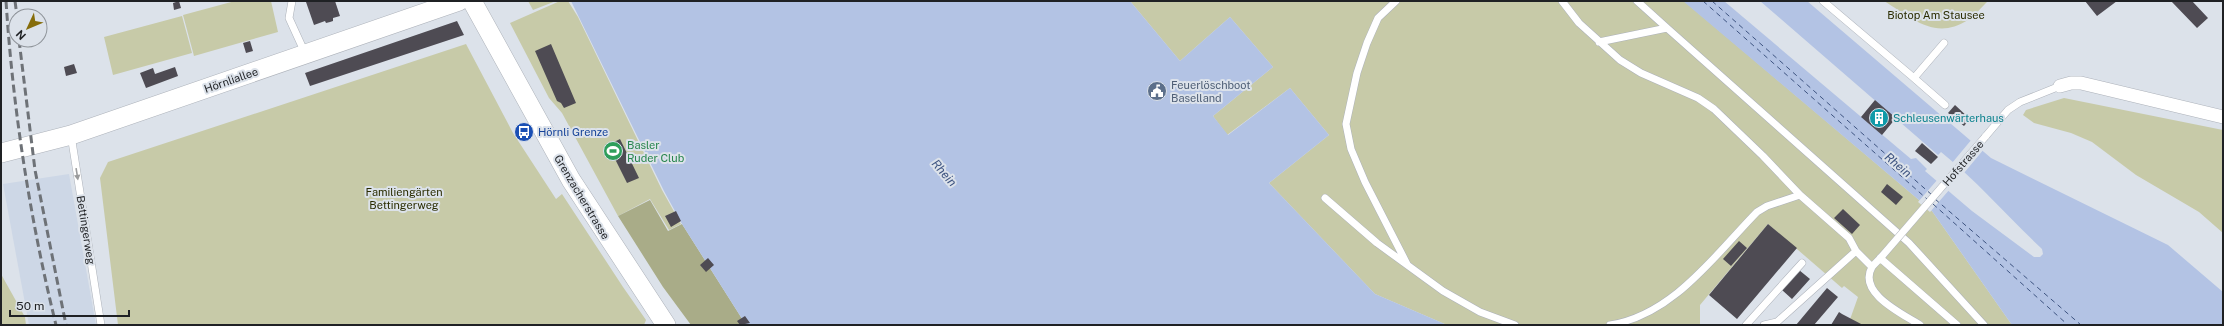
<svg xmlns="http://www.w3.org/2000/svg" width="2224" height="326" viewBox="0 0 2224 326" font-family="'Public Sans',sans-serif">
<rect width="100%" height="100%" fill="#dce2ea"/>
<!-- built -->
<path fill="#cdd7e6" d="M69 174 96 325H29L3 184Z"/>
<!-- green -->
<path fill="#c7caa8" d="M235 1H271L278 32 194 56 183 15Z
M528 1H556L533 10Z
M560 1H568L578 17 662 190 681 224 669 230 650 199 618 216 562 113 549 98 510 23Z
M1130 1H1684L1932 211 2012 325H1848L1858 297 1844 286 1842 288 1768 224 1700 305V325H1447L1375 294 1269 183 1329 135 1290 88 1227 135 1213 116 1273 67 1230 17 1180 61Z
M1884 1H1988C1982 7 1975 15 1968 20 1935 41 1912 18 1884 1Z
M182 16 192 53 113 75 104 37Z
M466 44 513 133 556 199 562 194 623 287 646 320 644 325H118L100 178 108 162Z
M2064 98 2223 130V233L2199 212 2136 175 2092 142 2071 133 2034 123 2023 115 2026 110Z
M1 274 25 317 26 325H1Z"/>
<!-- forest -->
<path fill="#a9ac88" d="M650 200 668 231 682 224 746 325H691L663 287 618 216Z"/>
<!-- water -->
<path fill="#b3c3e4" d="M571 1H1130L1180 61 1230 17 1273 67 1213 116 1228 135 1290 88 1329 135 1269 183 1375 294 1447 325H746L682 224 664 191Z
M1683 1H1724L1911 159 1916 158 1927 169 1925 171 1972 211 2034 257H2040L2043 254 2042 249C2008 217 1977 181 1941 152L1938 155 1760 1H1807L1991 158 2168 245 2223 292V325H2012L1932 211Z"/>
<!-- pier -->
<path fill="#dce2ea" d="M1972 139 1984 149 1964 173 1952 163Z
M1938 179 1950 189 1930 212 1918 202Z"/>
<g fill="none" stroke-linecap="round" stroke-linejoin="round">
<!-- ferry -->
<path stroke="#3e5481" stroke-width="1" stroke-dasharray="5 4" stroke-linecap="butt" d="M1703 1 1927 199
M1712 1 1932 195
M1935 199 2081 325
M1933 204 2068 325"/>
</g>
<!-- building -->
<path fill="#4e4b53" d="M179 1 181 8 174 10 173 3Z
M310 1H335L340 16 333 18V21L330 22 326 23 325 21 314 25 306 2Z
M2085 1H2117L2097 16Z
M2171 1H2192L2208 18 2197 28Z
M457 21 464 35 310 86 305 73Z
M250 41 253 51 246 53 243 43Z
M551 44 576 103 564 108 561 103 557 101 535 51Z
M74 64 77 73 66 76 64 67Z
M175 67 178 76 146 88 140 73 153 68 155 74Z
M1875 100 1896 118 1882 135 1861 117Z
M1955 105 1970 119 1964 126 1948 113Z
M620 139 639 178 627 183 608 145Z
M1922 143 1938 157 1931 164 1915 151Z
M1887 184 1903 197 1896 205 1881 192Z
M1843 209 1860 225 1852 234 1834 218Z
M676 211 681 221 671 227 665 216Z
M1768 224 1797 248 1737 319 1709 295Z
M1739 241 1747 248 1731 266 1723 259Z
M708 258 714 265 706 272 700 265Z
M1799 270 1810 279 1792 299 1782 290Z
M1827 288 1838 297 1814 325H1796Z
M1839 312 1842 314 1863 325H1831Z
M745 316 750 323 740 325 737 321Z"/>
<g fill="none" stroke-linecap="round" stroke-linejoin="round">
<defs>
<path id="lane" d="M292 1 289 18 305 53
M1396 1 1378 18 1367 43 1357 73 1346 124 1351 149 1365 182 1407 264
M1562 1 1579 23 1620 60 1641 73 1698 98 1714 109 1763 156 1800 195
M1637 1 1667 28
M1823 1 1914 78 1944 43
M1599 42 1667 28 1909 243 1984 325
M1914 78 1945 105
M71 135 101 325
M1985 137 2008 110 2020 102 2060 86
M1325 198 1377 243 1443 291 1480 312 1515 325
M1883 255C1880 259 1875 263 1872 267 1857 293 1903 314 1920 325
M1880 258 1957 325
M1610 325C1673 315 1715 255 1757 212L1767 206 1800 195 1849 238 1856 251 1872 267
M1746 325 1802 263
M1764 325 1777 322 1856 251"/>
<path id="street" d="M2060 86 2071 83H2081L2223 117"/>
<path id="secondary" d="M472 1 571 180 666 325
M1 153 71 135 459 1"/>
</defs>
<!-- lane casing -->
<use href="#lane" stroke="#adb2ba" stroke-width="8"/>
<!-- street casing -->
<use href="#street" stroke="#adb2ba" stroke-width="14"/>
<!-- secondary casing -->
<use href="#secondary" stroke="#adb2ba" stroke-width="20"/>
<!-- lane -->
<use href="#lane" stroke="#fff" stroke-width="7"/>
<!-- street -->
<use href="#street" stroke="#fff" stroke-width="13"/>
<!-- secondary -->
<use href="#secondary" stroke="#fff" stroke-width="19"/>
<!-- rail -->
<path stroke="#6e7277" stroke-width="3" stroke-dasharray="8 4" stroke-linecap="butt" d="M6 1C13 110 30 219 56 325
M15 1 17 16
M19 40 35 170 66 325"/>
<defs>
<path id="lane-bridge" d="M1883 255 1985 137"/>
</defs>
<!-- lane-bridge casing -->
<use href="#lane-bridge" stroke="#adb2ba" stroke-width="8" stroke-linecap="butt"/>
<!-- lane-bridge -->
<use href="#lane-bridge" stroke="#fff" stroke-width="7"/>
</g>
<!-- one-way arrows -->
<defs><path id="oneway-solid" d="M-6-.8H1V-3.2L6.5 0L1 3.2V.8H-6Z"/></defs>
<use fill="#9a9b9c" href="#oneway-solid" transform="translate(77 174) rotate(81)"/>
<!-- icons -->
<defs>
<symbol id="civic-disc" viewBox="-11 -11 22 22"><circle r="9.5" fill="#5c6f8a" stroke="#dce2ea"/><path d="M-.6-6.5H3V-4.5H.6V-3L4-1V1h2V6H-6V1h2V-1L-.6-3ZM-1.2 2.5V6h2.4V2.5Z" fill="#fff"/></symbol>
<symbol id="building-disc" viewBox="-11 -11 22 22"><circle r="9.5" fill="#0f9aa8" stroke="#dce2ea"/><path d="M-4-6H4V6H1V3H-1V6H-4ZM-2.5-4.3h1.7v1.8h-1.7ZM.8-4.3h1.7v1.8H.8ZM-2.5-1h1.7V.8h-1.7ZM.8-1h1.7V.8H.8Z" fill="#fff"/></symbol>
<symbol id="bus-disc" viewBox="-11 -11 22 22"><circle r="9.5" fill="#1a4fb4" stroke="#dce2ea"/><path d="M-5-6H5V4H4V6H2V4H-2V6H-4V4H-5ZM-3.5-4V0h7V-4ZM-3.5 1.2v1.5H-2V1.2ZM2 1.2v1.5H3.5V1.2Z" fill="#fff"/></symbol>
<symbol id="stadium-disc" viewBox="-11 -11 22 22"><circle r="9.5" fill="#2e9e5b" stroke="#dce2ea"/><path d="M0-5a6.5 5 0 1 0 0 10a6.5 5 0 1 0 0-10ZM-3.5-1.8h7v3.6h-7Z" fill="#fff"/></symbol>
</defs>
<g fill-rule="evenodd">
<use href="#civic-disc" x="1146" y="80" width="22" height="22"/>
<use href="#building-disc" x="1868" y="107" width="22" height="22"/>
<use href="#bus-disc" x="513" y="121" width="22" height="22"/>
<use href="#stadium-disc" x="602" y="140" width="22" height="22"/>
</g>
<g text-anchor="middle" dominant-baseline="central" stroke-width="4" stroke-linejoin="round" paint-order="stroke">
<!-- park labels -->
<g font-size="11" fill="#2a2c00" stroke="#dce2ea">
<text x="1936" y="15">Biotop Am Stausee</text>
<text x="404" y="192">Familiengärten<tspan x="404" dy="13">Bettingerweg</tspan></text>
</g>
<!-- street labels -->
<g font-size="11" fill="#1f2124" stroke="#dce2ea">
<text transform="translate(231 80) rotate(-19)">Hörnliallee</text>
<text transform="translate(1963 163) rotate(-49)">Hofstrasse</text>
<text transform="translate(582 197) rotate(59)">Grenzacherstrasse</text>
<text transform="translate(86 230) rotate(81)">Bettingerweg</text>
</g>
<!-- service labels -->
<g font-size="11" fill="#4e5e75" stroke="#dce2ea" text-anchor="start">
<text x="1171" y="85">Feuerlöschboot<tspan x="1171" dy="13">Baselland</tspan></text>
</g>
<!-- culture labels -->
<g font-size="11" fill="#0d838f" stroke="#dce2ea" text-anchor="start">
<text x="1893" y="118">Schleusenwärterhaus</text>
</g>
<!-- transit labels -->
<g font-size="11" fill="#164399" stroke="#dce2ea" text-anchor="start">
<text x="538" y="132">Hörnli Grenze</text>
</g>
<!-- leisure labels -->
<g font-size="11" fill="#27864d" stroke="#dce2ea" text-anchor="start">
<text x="627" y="145">Basler<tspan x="627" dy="13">Ruder Club</tspan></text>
</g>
<!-- water labels -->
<g font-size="12" font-style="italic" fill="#3e5481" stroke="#dce2ea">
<text transform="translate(1898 165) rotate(40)">Rhein</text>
<text transform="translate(944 173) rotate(49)">Rhein</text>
</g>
</g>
<!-- border -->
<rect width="2224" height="326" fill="none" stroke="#1f2124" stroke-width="4"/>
<!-- north arrow -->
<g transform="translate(28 28) rotate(226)"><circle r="19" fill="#dce2ea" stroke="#90959b"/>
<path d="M0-3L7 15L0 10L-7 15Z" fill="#866d0b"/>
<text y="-6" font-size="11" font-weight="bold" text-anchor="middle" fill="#1f2124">N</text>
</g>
<!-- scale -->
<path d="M10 310v6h119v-6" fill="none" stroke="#1f2124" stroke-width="2"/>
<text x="16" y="310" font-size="12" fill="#1f2124" stroke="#dce2ea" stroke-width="3" paint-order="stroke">50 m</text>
</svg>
